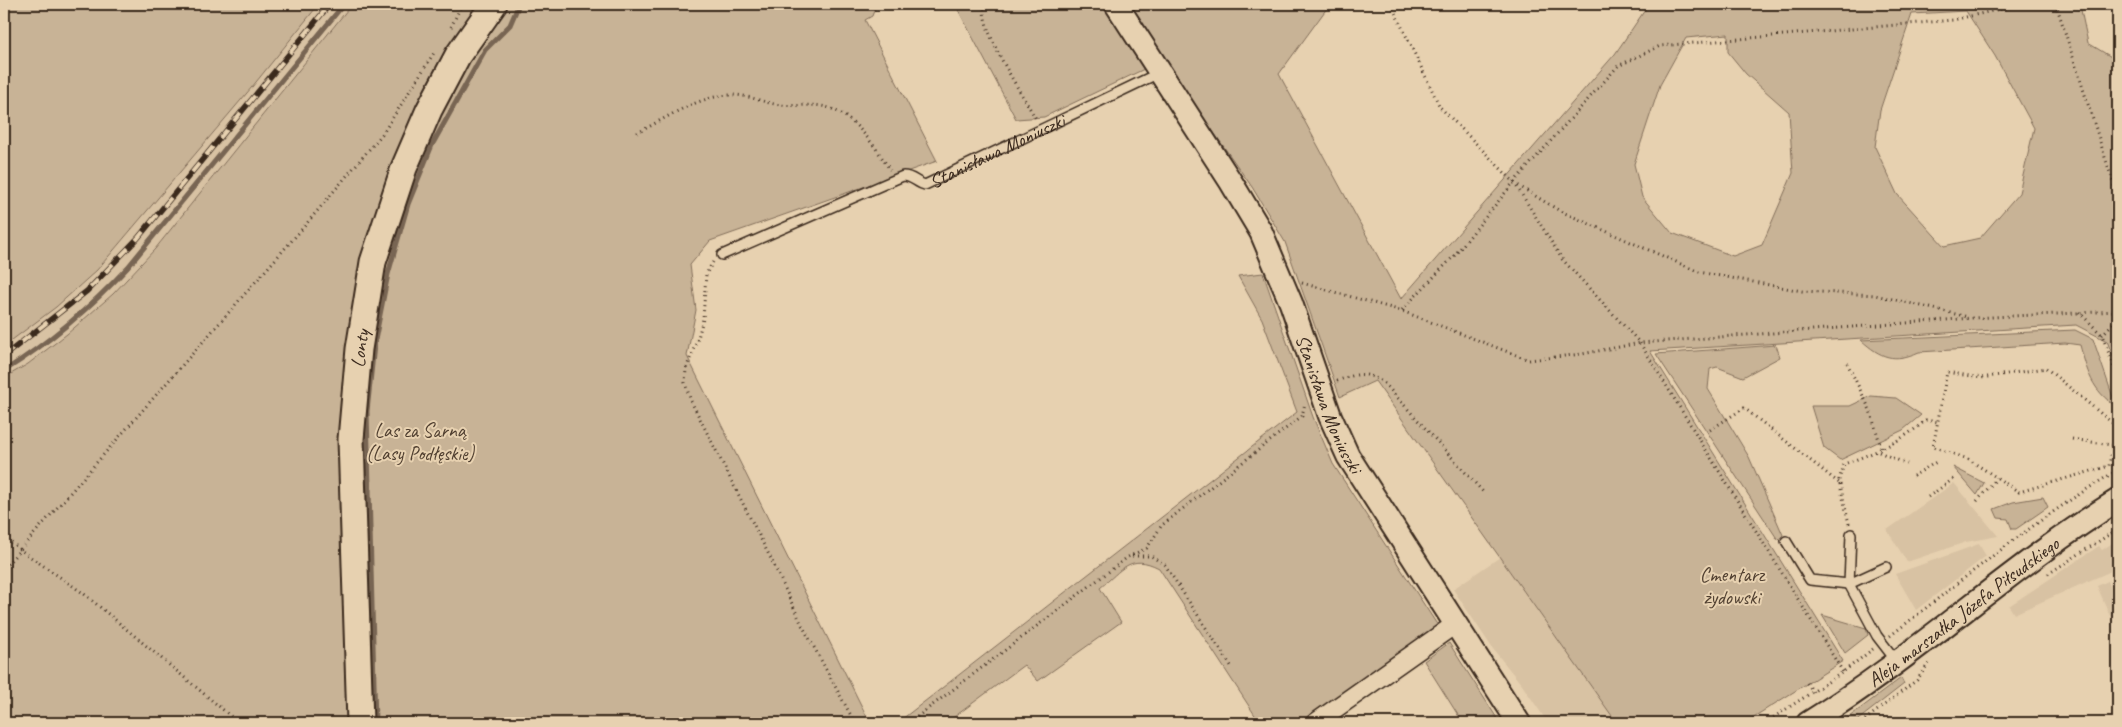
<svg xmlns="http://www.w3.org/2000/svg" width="2122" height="727" viewBox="0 0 2122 727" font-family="Caveat,sans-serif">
<rect width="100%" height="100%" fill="#e7d1b0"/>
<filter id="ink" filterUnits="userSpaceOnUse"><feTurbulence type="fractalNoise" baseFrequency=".02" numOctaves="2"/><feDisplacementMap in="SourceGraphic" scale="10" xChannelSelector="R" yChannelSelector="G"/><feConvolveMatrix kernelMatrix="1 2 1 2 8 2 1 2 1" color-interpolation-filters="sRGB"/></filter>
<g filter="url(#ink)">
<!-- built -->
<path fill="#d8c2a3" d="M319 4H352L155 249 113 294 67 334 28 364 4 378V346L56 307 97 270 252 87Z
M1954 483 1998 536 1966 542 1907 562 1887 530Z
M2118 534V568L2014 614 2009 606 2099 546 2102 550 2114 542 2112 538Z
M1979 544 1986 556 1916 610 1895 574Z
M1500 557 1617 723H1548L1522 685 1493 649 1453 589Z
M2108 581 2118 603V634L2097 586Z"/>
<!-- green -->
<path fill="#c8b396" stroke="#826e5a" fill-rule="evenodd" d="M4 4H319L252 87 97 270 56 307 4 346Z
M352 4H873L875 8 872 16 865 20 937 161 710 241 690 265 696 310 687 356 870 723H4V378L28 364 67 334 113 294 155 249Z
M955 4H1330L1279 74 1401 299 1615 54 1649 4H2086L2081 10 2088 43 2118 61V342L2112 343 2118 356V369L2107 341 2076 325 1650 351 1843 661 1744 723H1617L1375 381 1340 397 1285 242 1252 187 1163 60 1044 117 1016 119ZM1966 11 1995 56 2034 128 2019 193 1980 238 1944 246 1897 194 1875 147 1880 110 1912 14ZM1728 34V52L1746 74 1789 112 1793 173 1762 245 1733 256 1672 233 1642 197 1634 164 1660 85 1686 38Z
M1263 273 1313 417 1333 464 1438 626 1437 632 1301 723H1260L1159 568C1130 553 1122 570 1100 588L1121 622 1038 681 1024 665 946 723H897L1297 412 1262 319 1238 276Z
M2075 330 2093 339 2116 406C2092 391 2087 371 2080 345L2065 343 1919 352C1894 363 1881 358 1861 340Z
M1776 345 1780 357 1743 377 1717 367 1710 369 1708 389 1749 457 1783 535 1778 540 1656 354Z
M1871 396 1896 398 1921 415 1903 430 1840 460 1824 448 1811 406H1850Z
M1953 467 1984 483 1977 495Z
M2043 497 2048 507 2016 529H2012L2008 519 1998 518 1994 509 2013 502Z
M1822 615 1866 628 1868 635 1845 653Z
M1449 643 1500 723H1463L1424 661Z
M1901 678 1904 684 1854 723H1841Z"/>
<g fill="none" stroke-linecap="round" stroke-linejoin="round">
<!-- stream -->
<path stroke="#786552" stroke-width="5" d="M4 371C50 342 91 307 128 267L344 4
M375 723 367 411 374 345 388 274 408 204 432 145 485 50 510 25 519 4"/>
<defs>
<g id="service">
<path id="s1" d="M722 255 903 176C913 176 916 183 925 185L1159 73"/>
<path d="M1851 534 1849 584 1877 636 1897 662"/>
<path d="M1786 541 1810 580 1849 584 1886 567"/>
</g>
<path id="minor" d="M1315 723 1454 625"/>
<g id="tertiary">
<path id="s2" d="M1116 4 1231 182 1261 232 1291 303 1330 416 1348 456 1519 723"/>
<path id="s3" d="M1808 723C1917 656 2010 567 2118 500"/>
</g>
<g id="secondary">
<path id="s4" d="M360 723 351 439 359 349 373 262 404 168 429 110 458 55 494 4"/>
</g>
</defs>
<!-- service casing -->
<use href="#service" stroke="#3b2a1e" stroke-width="12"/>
<!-- minor casing -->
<use href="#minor" stroke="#3b2a1e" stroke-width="21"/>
<!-- tertiary casing -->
<use href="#tertiary" stroke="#3b2a1e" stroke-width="26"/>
<!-- secondary casing -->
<use href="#secondary" stroke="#3b2a1e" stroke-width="29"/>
<!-- path -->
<path stroke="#3b2a1e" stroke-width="3" stroke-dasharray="1 4" stroke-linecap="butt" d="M985 4C977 27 1024 97 1036 119
M1391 4 1440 107 1514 182 1562 259 1640 343 1843 672
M2056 4 2118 198
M451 27 462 4
M637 133C667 118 700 94 735 95 751 96 765 103 780 105 795 107 811 103 826 107 854 115 875 146 890 170
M1514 183 1560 211 1699 272 1802 291 1875 295 1968 317
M713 262 706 274 703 319 698 338 686 369 685 383 691 401 772 561 802 625 855 723
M1302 283 1402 311 1529 360 1582 354 1640 343 1972 318 2118 311
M1402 310 1454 256 1514 182 1618 66 1660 46 1953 20 2023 4
M2079 312 2102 335 2118 378
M2102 335 2118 318
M1847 363 1870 410 1882 450
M2046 368 2116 426 2109 466 2019 492 1968 459 1933 447 1947 372 1981 378Z
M1337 381C1358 373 1367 371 1385 384L1485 494
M1710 430 1744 408 1839 483
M2072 439 2118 446
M1879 452 1907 464
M1913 476 1938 461
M1928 497 1956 477
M1977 501 1997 478
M1849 524 1839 480 1844 464C1874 453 1901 442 1926 420L1938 422
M4 535 19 549 83 593 239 723
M1132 556H1151L1165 565 1233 669
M4 568 302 229 383 133 434 53
M2048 574 2118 529
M1890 636C1965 578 2037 518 2118 470
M1807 683 1813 692
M909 723 1128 557 1147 548 1162 525 1302 416 1305 403
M1765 723 1843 672 1873 649
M1861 723 1917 680 1929 663"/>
<!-- service -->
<use href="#service" stroke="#e7d1b0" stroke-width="9"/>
<!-- minor -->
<use href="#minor" stroke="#e7d1b0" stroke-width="18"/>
<!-- tertiary -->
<use href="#tertiary" stroke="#e7d1b0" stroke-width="22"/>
<!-- secondary -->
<use href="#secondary" stroke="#e7d1b0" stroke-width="25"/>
<defs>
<path id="rail" d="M4 356 87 291 138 238 330 4"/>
</defs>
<!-- rail casing -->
<use href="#rail" stroke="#3b2a1e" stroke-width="5.5"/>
<!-- rail -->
<use href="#rail" stroke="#e7d1b0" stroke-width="4" stroke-dasharray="11" stroke-linecap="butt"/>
</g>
</g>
<g text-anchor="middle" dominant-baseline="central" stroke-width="4" stroke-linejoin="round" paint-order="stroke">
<!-- street labels -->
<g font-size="20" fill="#3b2a1e" stroke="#e7d1b0">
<text stroke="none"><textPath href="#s1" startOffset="301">Stanisława Moniuszki</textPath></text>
<text stroke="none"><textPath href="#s4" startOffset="375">Lonty</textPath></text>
<text stroke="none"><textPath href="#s2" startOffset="455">Stanisława Moniuszki</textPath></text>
<text stroke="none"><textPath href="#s3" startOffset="191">Aleja marszałka Józefa Piłsudskiego</textPath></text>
</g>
<!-- park labels -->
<g font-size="20" fill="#503f30" stroke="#e7d1b0">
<text x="420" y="430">Las za Sarną<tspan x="420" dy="23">(Lasy Podłęskie)</tspan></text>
<text x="1732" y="574">Cmentarz<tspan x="1732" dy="23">żydowski</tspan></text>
</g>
</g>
<!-- margin -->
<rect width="2122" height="727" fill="none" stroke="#e7d1b0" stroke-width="20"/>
<rect x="10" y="10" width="2102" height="707" fill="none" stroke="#3b2a1e" stroke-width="2" filter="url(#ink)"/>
</svg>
